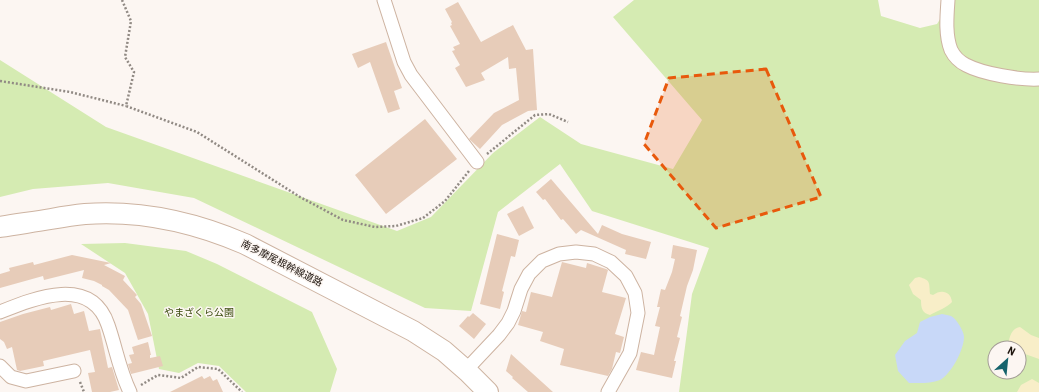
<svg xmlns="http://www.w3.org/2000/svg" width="1039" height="392" viewBox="0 0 1039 392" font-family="'Roboto Condensed','Noto Sans JP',sans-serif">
<rect width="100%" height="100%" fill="#fcf6f2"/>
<!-- green -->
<path fill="#d5ebb2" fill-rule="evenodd" d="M634 0H878L881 16 920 28 937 24 952 0H1039V392H679L692 294 709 248 592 211 560 164 498 212 471 311 425 308 194 198 108 183 33 189 0 197V60L106 127 397 231 431 217 493 153 540 117 581 144 673 169 702 120 613 17ZM995 348H1019V372H995Z
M125 243 186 251 217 264 312 312 337 369 330 392H246L219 366 198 363 179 373 159 369 148 314 125 273 81 244Z"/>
<!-- sand -->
<path fill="#f8eec8" d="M919 277C931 280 929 283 930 294L933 295C941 289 951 291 952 302 948 307 937 311 930 315 922 313 921 308 921 300L913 294 909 285 915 278Z
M1020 327 1031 335 1039 338V359L1025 354H1019V348H1008C1009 339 1010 329 1020 327Z
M1032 379 1039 383V392H1017L1021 385Z"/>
<!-- water -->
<path fill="#c8d8f8" d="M942 314C945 315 949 315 951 316 957 319 964 332 964 337 964 350 951 374 940 380 930 384 919 383 909 383L898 371 895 355 905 341 917 333 920 322 930 317Z"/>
<!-- building -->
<path fill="#e7ccb9" d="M458 2 481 42 513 25 526 50 533 49 537 110 528 111 502 125 480 149 469 139 494 113 519 100 516 68 509 69 508 57 481 73 485 80 466 87 455 68 460 65 452 51 455 50 453 47 460 44 450 26 452 25 451 23 452 22 445 9Z
M386 42 402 88 394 91 400 109 388 113 370 62 358 68 352 54Z
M425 119 457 159 386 214 355 175Z
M551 179 598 234 602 225 622 234 651 242 646 259 625 254 626 250 581 230 576 234 563 219 561 220 545 199 543 200 536 192Z
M523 206 534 228 519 236 507 214Z
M497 234 519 240 515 257 511 256 502 291 504 292 500 309 480 304Z
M673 245 697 250 693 270 687 286 680 316 682 317 677 337 680 338 674 361H676L672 378 636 370 641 352 654 355 660 327 655 326 660 307H657L661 289 665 290 672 272 675 259 671 258Z
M72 255 111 263 104 265 125 276 123 280 137 295 135 297 141 304 152 336 138 340 128 310 109 290 102 286V285L94 281 82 278 84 270 44 280 43 276 0 288V274L10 271 9 268 33 262 34 265Z
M562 262 586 268 587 263 606 269 608 270 602 292 626 298 615 334 624 337 620 353 616 352 612 369 608 376 560 365 564 349 540 341 543 332 518 325 522 311 526 312 531 292 552 297Z
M71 304 74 314 84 311 89 331 100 329 108 368 112 367 119 390 110 392H92L88 373 95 372 90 350 43 361 44 366 20 371 17 370 12 347 7 349 4 342 0 339V322L23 314 50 307 51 310Z
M473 313 486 324 474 339 459 326 468 316 469 317Z
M148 342 151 355H150V358L160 356 163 366 131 374 128 364 132 363 129 355 134 354 132 347Z
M511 354 553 392H528L512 378 513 377 506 371Z
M202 376 204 379 210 376 213 381 217 379 223 392H170Z"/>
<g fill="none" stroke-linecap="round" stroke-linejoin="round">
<defs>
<path id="minor" d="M384 0 404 62 411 75 477 162
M948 0C947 15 945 35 951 50 954 56 960 62 966 65 983 74 1020 80 1039 79
M0 312C35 298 91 275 108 325 116 348 119 369 130 392
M0 366 11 377 26 381 74 371
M466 370 499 335 508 323 514 311 521 289 529 274 542 261 559 254 576 252 594 254 611 262 626 276 635 293 638 313 630 353 608 392"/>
<path id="primary" d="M0 227C17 224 34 222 51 219 62 217 74 215 85 214 141 210 194 222 245 244L413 331 444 351 468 372 488 392"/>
</defs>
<!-- minor casing -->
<use href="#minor" stroke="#cdb3a1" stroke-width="15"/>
<!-- primary casing -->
<use href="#primary" stroke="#cdb3a1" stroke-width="22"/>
<!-- path -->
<path stroke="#918a84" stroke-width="2.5" stroke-dasharray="2 2" stroke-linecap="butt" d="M122 0 131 21 125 57 134 72 126 106 197 132 300 197 343 220 375 227 396 226 423 218 445 201 469 171
M0 81 70 92 126 106
M487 154 535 115 549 114 568 122
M80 382 84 392
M141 385 158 375 181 378 198 367 218 369 242 392"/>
<!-- minor -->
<use href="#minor" stroke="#fff" stroke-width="13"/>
<!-- primary -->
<use href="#primary" stroke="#fff" stroke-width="20"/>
</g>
<!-- marked area -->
<path fill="#e8590c" fill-opacity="0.2" stroke="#e8590c" stroke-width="3" stroke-dasharray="8 5" stroke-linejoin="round" d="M766 69 821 197 716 228 644 144 669 78Z"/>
<g text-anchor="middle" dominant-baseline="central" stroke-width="3" stroke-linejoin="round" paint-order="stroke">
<!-- street labels -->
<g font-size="10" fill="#1d140d" stroke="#fcf6f2">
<text transform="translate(282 263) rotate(27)">南多摩尾根幹線道路</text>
</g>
<!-- park labels -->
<g font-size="10" fill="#364809" stroke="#fcf6f2">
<text x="199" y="312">やまざくら公園</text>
</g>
</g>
<!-- north arrow -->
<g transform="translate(1007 360) rotate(27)"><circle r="19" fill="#fcf6f2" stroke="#a39c96"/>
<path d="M0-3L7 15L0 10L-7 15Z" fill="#16636c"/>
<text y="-6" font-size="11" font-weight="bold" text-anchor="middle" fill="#1d140d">N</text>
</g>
</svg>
